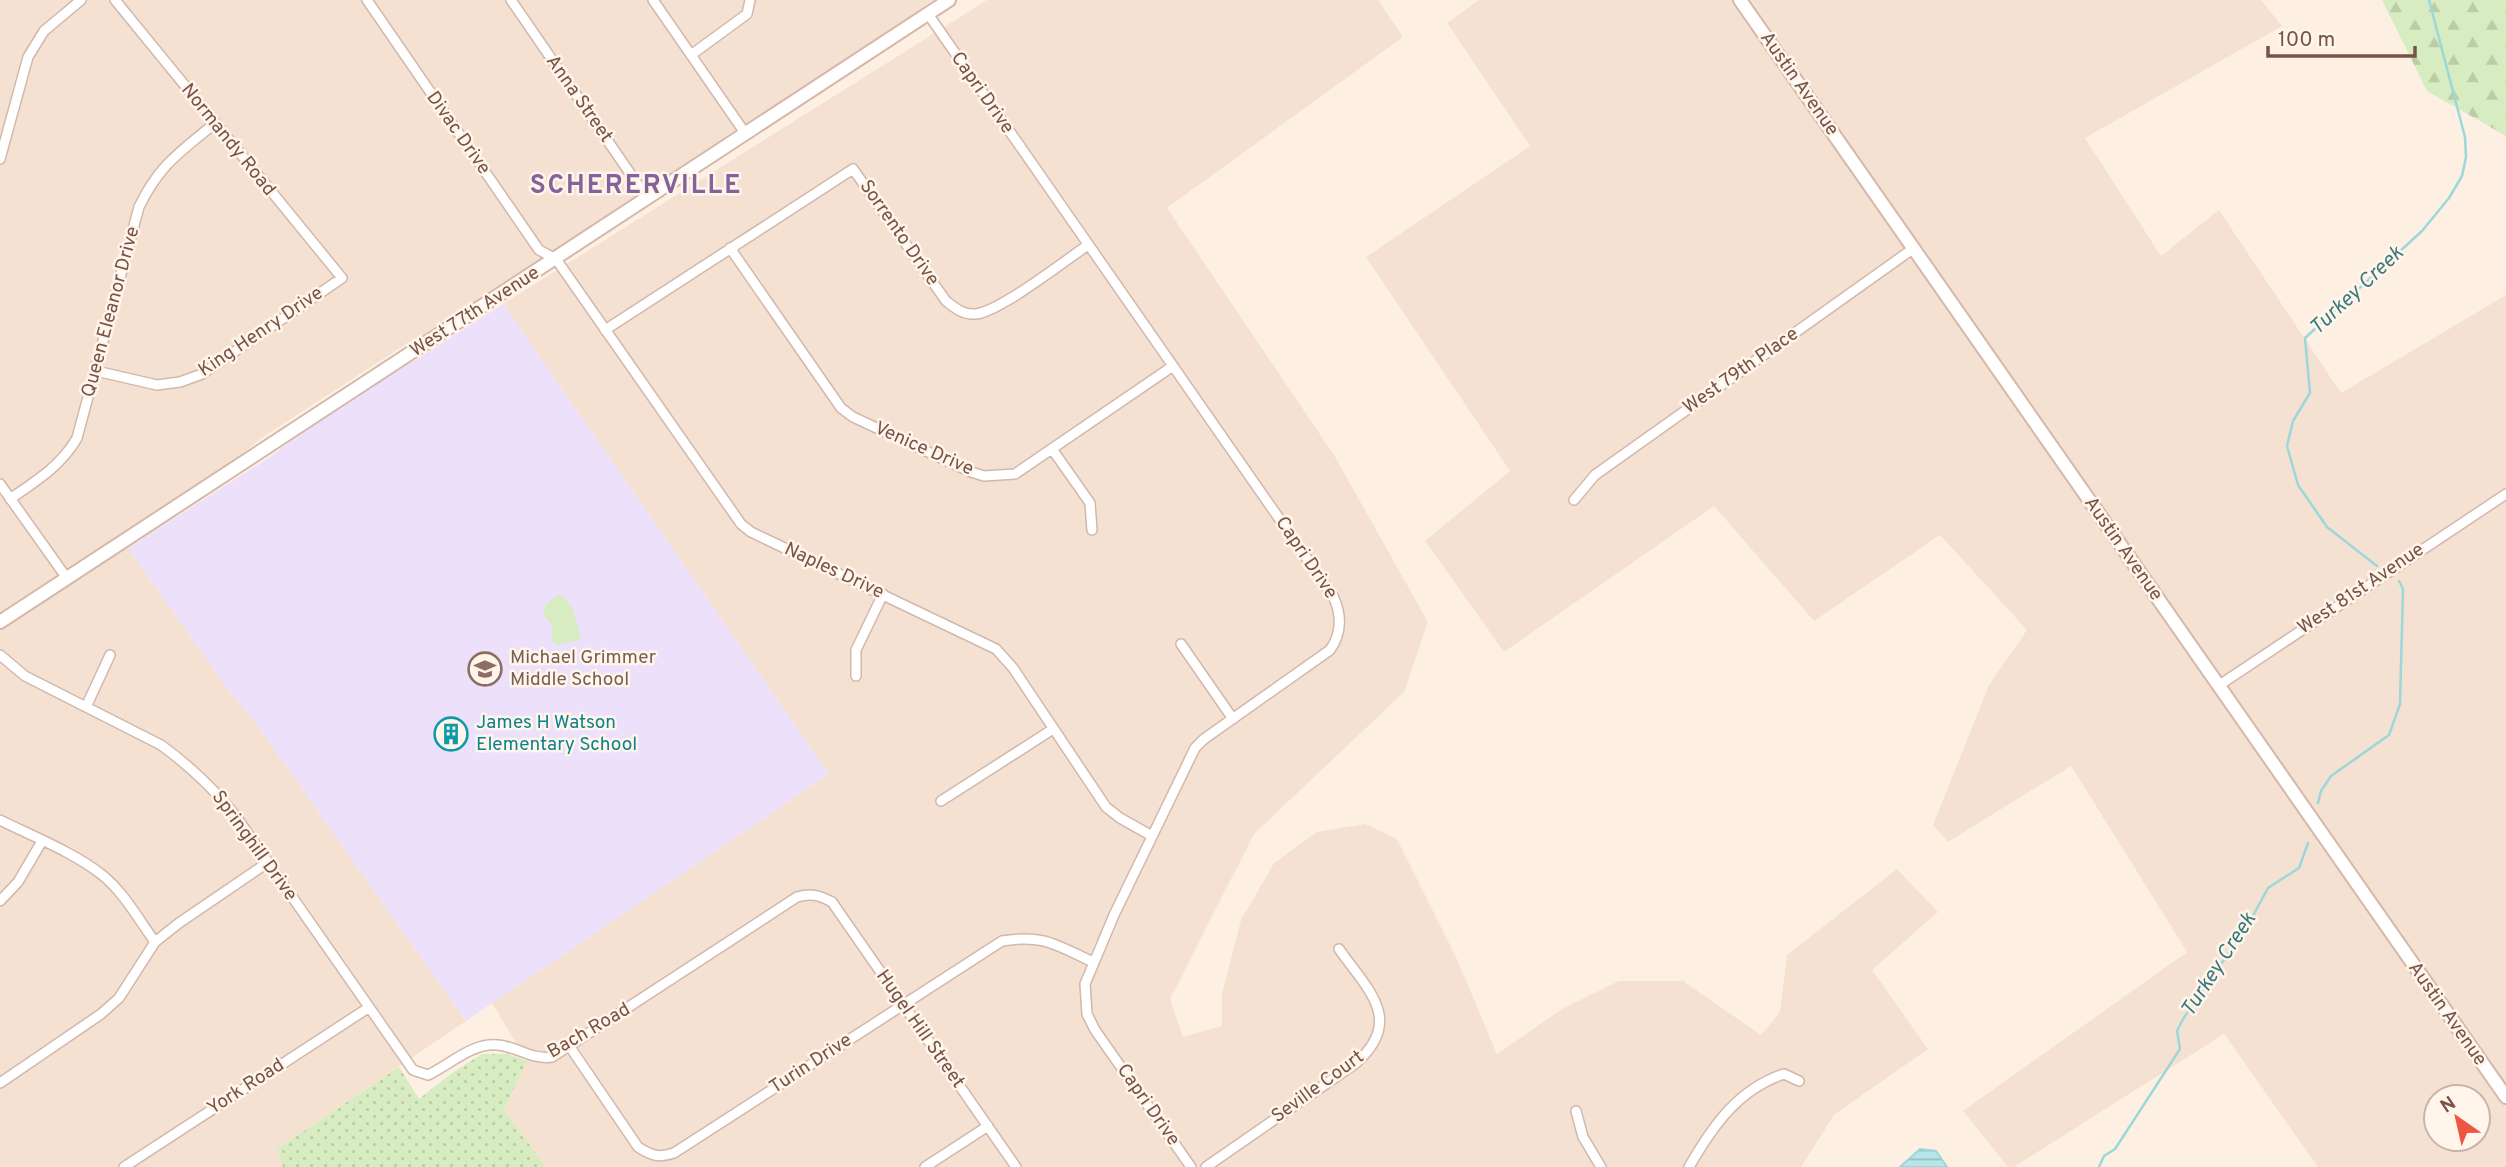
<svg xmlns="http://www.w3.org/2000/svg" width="2506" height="1167" viewBox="0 0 2506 1167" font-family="Overpass,sans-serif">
<defs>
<pattern id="grass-dots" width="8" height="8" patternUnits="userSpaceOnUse" patternTransform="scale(1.75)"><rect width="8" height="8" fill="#d7ecc1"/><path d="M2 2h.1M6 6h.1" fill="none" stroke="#bccca7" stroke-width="1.8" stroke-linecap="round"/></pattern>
<pattern id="forest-firs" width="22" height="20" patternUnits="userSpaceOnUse" patternTransform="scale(1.75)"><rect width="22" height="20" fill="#d7ecc1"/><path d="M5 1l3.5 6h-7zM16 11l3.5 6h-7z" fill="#bccca7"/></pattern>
<pattern id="water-rules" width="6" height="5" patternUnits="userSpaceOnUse" patternTransform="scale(1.75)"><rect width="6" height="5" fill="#b7e6e8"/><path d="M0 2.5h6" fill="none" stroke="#9abdbe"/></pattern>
</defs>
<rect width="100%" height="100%" fill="#fdf0e3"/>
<!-- residential -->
<path fill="#f5e1d1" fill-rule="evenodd" d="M0 0H932L893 31 429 334 403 346 263 437 221 471 0 616Z
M987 0H1378L1403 37 1167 208 1334 455 1428 622 1404 692 1254 834 1170 999 1183 1037 1222 1026V994L1241 920 1274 863 1317 832 1365 824 1397 839 1456 957 1497 1054 1562 1009 1619 981H1683L1761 1035 1780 1012 1787 955 1897 869 1938 912 1872 970 1928 1049 1834 1115 1801 1167H546L504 1110 527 1061 492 1003 829 774 503 304Z
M1479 0H2261L2282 26 2085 138 2161 256 2219 210 2341 393 2506 295V1167H2318L2224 1034 2014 1167H2008L1963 1111 2187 952 2071 766 1948 842 1933 825 1989 685 2027 630 1940 535 1814 621 1714 506 1504 652 1425 541 1510 471 1366 257 1530 146 1447 23ZM2436 1097H2478V1139H2436Z
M128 548 227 688 255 722 466 1021 277 1149 283 1167H0V628L119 551Z"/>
<!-- education -->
<path fill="#ede0fa" d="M503 304 829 774 466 1021 255 722 227 688 128 548 273 455 315 421 386 375 419 358Z"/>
<!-- grass -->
<path fill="url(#grass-dots)" d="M482 1054H507L527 1061 504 1110 546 1167H283L277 1149 399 1067 419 1099 452 1073Z"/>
<!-- forest -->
<path fill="url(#forest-firs)" d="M2382 0H2506V136L2427 91Z"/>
<!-- green -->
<path fill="#d7ecc1" d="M558 595H562L572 607 581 637 579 640 557 645 552 640V624L543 615 546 604Z"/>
<!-- water -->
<path fill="url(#water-rules)" stroke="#9cd7da" stroke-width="2" d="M1920 1149 1936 1151 1947 1167H1900Z"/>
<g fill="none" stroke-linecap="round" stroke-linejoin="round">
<!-- stream -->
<path stroke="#9cd7da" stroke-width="2.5" d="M2377 566 2327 527 2298 485 2287 446 2293 421 2310 393 2305 338 2422 231 2449 198 2462 176 2466 157 2465 137 2429 0
M2318 803 2321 791 2331 776 2389 735 2400 704 2403 589 2399 581
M2099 1167 2104 1156 2115 1149 2180 1049 2177 1031 2183 1019 2248 925 2268 888 2299 868 2308 843"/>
<defs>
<path id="street" d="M367 0 539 250 556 259 741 524 751 532 996 649 1013 668 1106 807 1120 818 1152 836
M511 0 647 198
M653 0 745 133
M928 14 1333 596C1342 615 1342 633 1330 650L1204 739 1195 748 1114 915 1085 984 1087 1014 1095 1030 1191 1167
M691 55 747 14 750 0
M0 159 28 57 44 31 81 0
M730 248 841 408 853 417 971 472 984 476 1015 474 1173 366
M605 330 853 169 946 301C955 308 963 315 975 314 998 313 1066 260 1088 245
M96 371 157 385 180 382 202 374 342 278 115 0
M1052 449 1090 503 1092 530
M0 484 66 577
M10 499C36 481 61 466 77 438L139 207C159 165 180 152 214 124
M1574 500 1595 475 1914 248
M1181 644 1233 719
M0 655 25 676 161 745C190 766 213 788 235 815L413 1070 428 1075C451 1064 473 1042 498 1045 518 1047 532 1060 552 1057L797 897C811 893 819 895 832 902L1016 1167
M856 676V650L883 594
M2218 686 2506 494
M86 707 110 655
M941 801 1053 729
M0 820C32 836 73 852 101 874 123 891 139 920 155 942
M0 901 18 882 42 841
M570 1047 638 1147C652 1156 659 1158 674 1153L1002 941C1044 934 1056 945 1093 962
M0 1083 101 1014 119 998 155 942 179 923 267 863
M1576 1111 1583 1137 1601 1167
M124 1167 368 1008
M925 1167 988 1126
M1206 1167 1356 1063C1405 1020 1367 989 1339 949
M1689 1167C1712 1127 1738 1089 1784 1074L1799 1081"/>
<path id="secondary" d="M1740 0 2506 1097
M0 622 949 0"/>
</defs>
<!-- street casing -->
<use href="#street" stroke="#d1b8ac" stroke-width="12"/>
<!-- secondary casing -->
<use href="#secondary" stroke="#d5b8a9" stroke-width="16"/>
<!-- street -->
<use href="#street" stroke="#fff" stroke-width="9"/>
<!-- secondary -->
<use href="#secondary" stroke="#fff" stroke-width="12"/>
</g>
<!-- icons -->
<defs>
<symbol id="school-ring" viewBox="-11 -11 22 22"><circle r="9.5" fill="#fff5ea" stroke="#8d6e63" stroke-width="1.5"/><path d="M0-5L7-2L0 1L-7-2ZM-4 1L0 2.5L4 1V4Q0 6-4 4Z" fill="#8d6e63"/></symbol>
<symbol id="building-ring" viewBox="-11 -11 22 22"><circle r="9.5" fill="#fff5ea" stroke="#0f9aa8" stroke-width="1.5"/><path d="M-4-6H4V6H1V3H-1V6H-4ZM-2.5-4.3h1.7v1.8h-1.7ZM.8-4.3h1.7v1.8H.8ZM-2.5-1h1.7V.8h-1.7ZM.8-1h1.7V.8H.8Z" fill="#0f9aa8"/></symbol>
</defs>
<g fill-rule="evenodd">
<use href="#school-ring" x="466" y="650" width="38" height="38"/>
<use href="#building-ring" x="432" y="715" width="38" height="38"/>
</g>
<g text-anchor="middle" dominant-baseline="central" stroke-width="5" stroke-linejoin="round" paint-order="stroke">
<!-- street labels -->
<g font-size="19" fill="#775348" stroke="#fff5ea">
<text transform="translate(1799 84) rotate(55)">Austin Avenue</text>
<text transform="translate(982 93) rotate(55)">Capri Drive</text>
<text transform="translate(579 99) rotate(55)">Anna Street</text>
<text transform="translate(458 133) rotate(55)">Divac Drive</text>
<text transform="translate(228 140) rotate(51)">Normandy Road</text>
<text transform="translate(899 233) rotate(55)">Sorrento Drive</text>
<text transform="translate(111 312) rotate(-75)">Queen Eleanor Drive</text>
<text transform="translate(475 312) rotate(-33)">West 77th Avenue</text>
<text transform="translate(261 332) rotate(-34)">King Henry Drive</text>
<text transform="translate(1741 371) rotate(-35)">West 79th Place</text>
<text transform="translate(924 449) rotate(24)">Venice Drive</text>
<text transform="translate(2123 549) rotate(55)">Austin Avenue</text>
<text transform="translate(1306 558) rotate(56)">Capri Drive</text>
<text transform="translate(834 571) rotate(25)">Naples Drive</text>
<text transform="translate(2361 589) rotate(-34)">West 81st Avenue</text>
<text transform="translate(254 846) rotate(54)">Springhill Drive</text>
<text transform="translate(2447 1014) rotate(55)">Austin Avenue</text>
<text transform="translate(920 1029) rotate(55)">Hugel Hill Street</text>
<text transform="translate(589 1031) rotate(-30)">Bach Road</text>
<text transform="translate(811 1064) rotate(-33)">Turin Drive</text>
<text transform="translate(246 1087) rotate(-33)">York Road</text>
<text transform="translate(1318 1087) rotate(-36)">Seville Court</text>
<text transform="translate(1148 1105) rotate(55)">Capri Drive</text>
</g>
<!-- education labels -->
<g font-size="19" fill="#785e54" stroke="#fff5ea" text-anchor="start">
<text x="510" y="658">Michael Grimmer<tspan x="510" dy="22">Middle School</tspan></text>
</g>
<!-- culture labels -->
<g font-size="19" fill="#0d838f" stroke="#fff5ea" text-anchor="start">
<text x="476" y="723">James H Watson<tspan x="476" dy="22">Elementary School</tspan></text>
</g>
<!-- water labels -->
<g font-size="21" font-style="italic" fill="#3a797d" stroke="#fff5ea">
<text transform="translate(2357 291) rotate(-43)">Turkey Creek</text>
<text transform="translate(2219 965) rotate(-57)">Turkey Creek</text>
</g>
<!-- district labels -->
<g font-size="26" font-weight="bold" letter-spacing="2" fill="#82639b" stroke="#fff5ea">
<text x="636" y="186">SCHERERVILLE</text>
</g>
</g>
<!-- north arrow -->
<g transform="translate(2457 1118) rotate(326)"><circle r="33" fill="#fff5ea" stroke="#c9b4a9" stroke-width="2"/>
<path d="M0-5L12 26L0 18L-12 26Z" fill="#ed5642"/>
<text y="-10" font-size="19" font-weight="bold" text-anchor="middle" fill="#775348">N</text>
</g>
<!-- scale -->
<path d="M2268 46v10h147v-10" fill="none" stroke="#775348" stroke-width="3.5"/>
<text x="2278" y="46" font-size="21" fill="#775348" stroke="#fff5ea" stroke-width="5" paint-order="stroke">100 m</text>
</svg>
